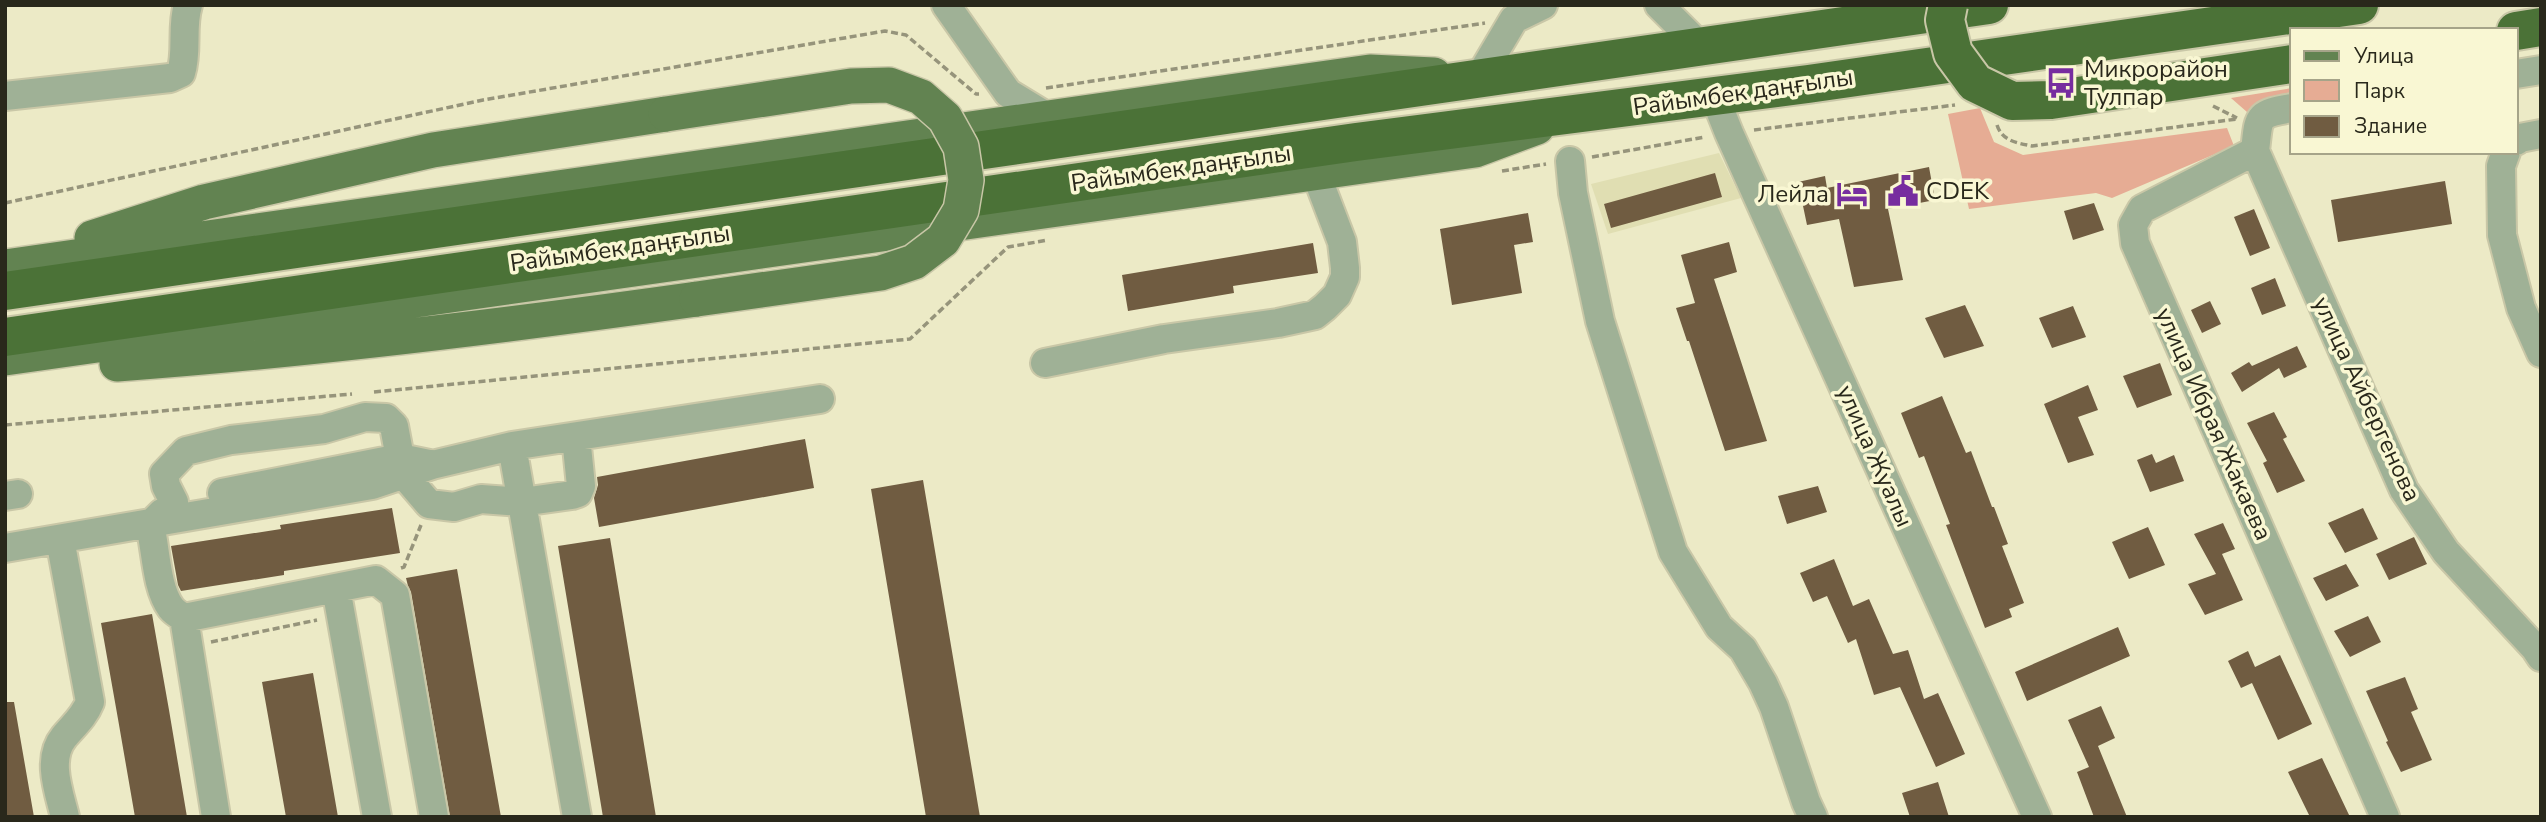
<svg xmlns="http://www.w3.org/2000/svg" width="2546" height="822" viewBox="0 0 2546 822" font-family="'Nunito Sans',sans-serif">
<rect width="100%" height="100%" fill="#eceac6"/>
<!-- built -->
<path fill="#e0deb2" d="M1719 153 1741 198 1608 234 1591 184Z"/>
<!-- green -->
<path fill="#e6ac94" d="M2292 88V94L2265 99 2247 112 2231 98Z
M1980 108 1994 142 2023 155 2227 128 2234 146 2112 198 2096 193 1969 209 1948 114Z"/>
<!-- building -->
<path fill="#705c41" d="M1929 167 1935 200 1888 209 1903 280 1854 287 1839 219 1807 225 1798 182 1825 176 1827 188Z
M1715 173 1722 197 1611 228 1604 204Z
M2445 181 2452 224 2338 242 2331 200Z
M2094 203 2104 230 2073 240 2064 211Z
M2254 209 2270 248 2250 256 2234 217Z
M1528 213 1533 242 1514 245 1522 293 1452 305 1440 229Z
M1729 242 1737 272 1714 279 1767 441 1725 451 1689 341H1687L1676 308 1695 303 1681 255Z
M1313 243 1318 273 1233 286 1234 293 1128 311 1122 275Z
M2275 278 2286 306 2262 315 2251 288Z
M2210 301 2221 324 2202 333 2191 310Z
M1965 305 1984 346 1944 358 1925 318Z
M2073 306 2086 337 2052 348 2039 318Z
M2297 346 2307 367 2284 378 2279 368 2242 392 2231 373 2249 362 2252 366Z
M2160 363 2172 395 2137 408 2123 376Z
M2088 385 2098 410 2078 417 2094 455 2068 463 2044 404Z
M1942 396 1966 453 1971 451 1992 507H1994L2008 544 2002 546 2024 603 2009 609 2012 617 1985 628 1946 525 1950 524 1924 456 1919 458 1901 413Z
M2274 412 2287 437 2283 439 2305 481 2277 493 2263 463 2267 461 2247 423Z
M805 439 814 488 599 527 594 498 598 485 597 477Z
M2152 454 2156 463 2174 455 2184 481 2150 492 2137 460Z
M923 480 980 817H926L871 489Z
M1818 486 1827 512 1787 524 1778 496Z
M392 508 400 553 284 571V575L181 591 178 585 171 546 281 529 280 525Z
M2363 508 2378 539 2345 553 2328 523Z
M2223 523 2235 549 2222 554 2243 600 2205 615 2188 584 2216 574 2194 534Z
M2148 527 2165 565 2129 579 2112 542Z
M2414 537 2427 564 2389 580 2376 554Z
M610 538 656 817H603L558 546Z
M1834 559 1853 606 1869 599 1893 654 1908 650 1924 699 1938 693 1965 754 1936 767 1900 687 1874 695 1856 639 1848 643 1827 596 1813 602 1800 573Z
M2346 564 2359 586 2326 601 2313 578Z
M457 569 474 666 501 817H450L411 592 408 586 406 578Z
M152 614 169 710 187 817H135L118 719 101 623Z
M2368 616 2381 642 2350 657 2334 631Z
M2118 627 2130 656 2027 701 2015 672Z
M2248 651 2255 667 2280 655 2312 724 2278 740 2252 683 2241 688 2228 661Z
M313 673 338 817H286L262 682Z
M2405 677 2418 709 2411 712 2432 760 2401 772 2386 742 2388 741 2366 691Z
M5 702H14L34 817H5Z
M2101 706 2115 738 2098 746 2127 817H2094L2077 772 2089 767 2068 720Z
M2322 758 2350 817H2310L2288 772Z
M1938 782 1949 817H1910L1902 793Z"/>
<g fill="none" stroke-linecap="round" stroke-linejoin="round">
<defs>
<path id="minor" d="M946 5 1008 93 1049 118
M1659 5 1700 46
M2516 74 2541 70
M1479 78 1514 19 1543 5
M1714 95 1729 133 2037 817
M5 96 170 78 181 73C188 51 181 27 188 5
M2292 108C2256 114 2259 116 2255 151L2142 209 2133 225 2135 243 2385 817
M2516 141 2520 138 2541 134
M2255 151 2404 490 2446 552 2535 648 2541 657
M2506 152 2501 166 2502 235 2521 308 2541 353
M1570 161 1573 193 1600 321 1673 552 1719 627 1743 649 1763 683 1774 707 1806 802 1813 817
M1045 363 1164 339 1278 323 1315 315 1325 307 1337 295 1345 277V268L1342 242 1316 174
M512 446 820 399
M405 476 429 504 454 507 481 499 522 502 572 495 578 493 581 486 576 437
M222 493 400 458 429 464
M5 496 18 494
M174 502 166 486 164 474 186 451 231 440 324 429 365 417 386 418 394 426 400 458
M162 513 150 525C156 549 156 588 171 608 174 612 179 615 184 618L376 580 395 595 434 817
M60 539 90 702C84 717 74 725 64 737 46 759 59 792 65 817
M5 548 372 485 432 465 512 446 577 817
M336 588 377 817
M184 618 216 817"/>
<path id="major" d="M92 238 204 202 433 150 666 114
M5 267 1370 72 1434 75
M5 358 1475 150 1537 127
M117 364C311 350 504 326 697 299"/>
<path id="highway" d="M2516 31 2541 27
M5 291 1989 5
M5 337 1356 142 1808 84 2359 5"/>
</defs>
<!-- minor casing -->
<use href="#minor" stroke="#c9c7a7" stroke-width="32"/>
<!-- major casing -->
<use href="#major" stroke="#c9c7a7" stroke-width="38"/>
<!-- highway casing -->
<use href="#highway" stroke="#c9c7a7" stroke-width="42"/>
<!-- path -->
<path stroke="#96947b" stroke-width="3.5" stroke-dasharray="7 3.5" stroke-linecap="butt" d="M1046 88 1485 23
M2213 106 2237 118
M1997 125C2002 141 2017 143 2032 146L2237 119
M1754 130 1955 105
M1592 157 1705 137
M1502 171 1546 164
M5 203 483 100 885 31 906 35 976 94H979
M374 392 910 339 1008 247 1048 240
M5 425 352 394
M401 568 404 567 421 525
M211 642 317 620"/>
<!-- minor -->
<use href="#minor" stroke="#9fb196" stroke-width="28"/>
<!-- major -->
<use href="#major" stroke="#628351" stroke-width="35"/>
<!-- highway -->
<use href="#highway" stroke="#4b7237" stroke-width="38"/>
<defs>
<path id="major-bridge" d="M666 114 851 86 889 85 921 97 945 118 961 147 966 180 961 210 943 240 914 262 881 273 697 299"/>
<path id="highway-bridge" d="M1948 5 1945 20 1953 53 1975 83 2012 101 2051 100 2292 64"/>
</defs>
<!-- major-bridge casing -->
<use href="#major-bridge" stroke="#c9c7a7" stroke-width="38" stroke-linecap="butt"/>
<!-- highway-bridge casing -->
<use href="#highway-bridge" stroke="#c9c7a7" stroke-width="42" stroke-linecap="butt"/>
<!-- major-bridge -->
<use href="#major-bridge" stroke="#628351" stroke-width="35"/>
<!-- highway-bridge -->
<use href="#highway-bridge" stroke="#4b7237" stroke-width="38"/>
</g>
<!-- icons -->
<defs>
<symbol id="bus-bare" viewBox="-9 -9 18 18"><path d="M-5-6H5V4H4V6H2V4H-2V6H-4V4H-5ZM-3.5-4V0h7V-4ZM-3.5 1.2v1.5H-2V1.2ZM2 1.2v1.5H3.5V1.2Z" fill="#772d9f" stroke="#f9f7d3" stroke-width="2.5" paint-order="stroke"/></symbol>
<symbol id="civic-bare" viewBox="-9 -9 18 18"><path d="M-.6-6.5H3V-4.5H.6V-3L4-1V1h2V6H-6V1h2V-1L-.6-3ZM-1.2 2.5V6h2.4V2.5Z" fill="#772d9f" stroke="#f9f7d3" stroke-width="2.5" paint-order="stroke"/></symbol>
<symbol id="hotel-bare" viewBox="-9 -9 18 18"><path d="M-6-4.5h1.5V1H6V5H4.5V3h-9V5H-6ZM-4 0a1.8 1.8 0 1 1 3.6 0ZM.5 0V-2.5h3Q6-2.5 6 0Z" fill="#772d9f" stroke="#f9f7d3" stroke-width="2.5" paint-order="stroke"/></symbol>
</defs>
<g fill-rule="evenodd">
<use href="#bus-bare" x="2039" y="61" width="44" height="44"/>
<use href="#civic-bare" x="1881" y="169" width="44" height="44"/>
<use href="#hotel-bare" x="1830" y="172" width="44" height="44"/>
</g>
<g text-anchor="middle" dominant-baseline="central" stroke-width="7" stroke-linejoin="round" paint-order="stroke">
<!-- poi labels -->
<g font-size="24" fill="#29281b" stroke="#f9f7d3" text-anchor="start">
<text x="2084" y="69">Микрорайон<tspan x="2084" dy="28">Тулпар</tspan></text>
<text x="1926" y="191">CDEK</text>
<text x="1829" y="194" text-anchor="end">Лейла</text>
</g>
<!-- street labels -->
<g font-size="24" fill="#29281b" stroke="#f9f7d3">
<text transform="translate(1743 92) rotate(-8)">Райымбек даңғылы</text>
<text transform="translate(1181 168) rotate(-8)">Райымбек даңғылы</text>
<text transform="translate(620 248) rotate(-8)">Райымбек даңғылы</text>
<text transform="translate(2367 399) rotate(65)">улица Айбергенова</text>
<text transform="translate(2214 424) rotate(66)">улица Ибрая Жакаева</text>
<text transform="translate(1875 456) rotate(66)">улица Жуалы</text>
</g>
</g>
<!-- border -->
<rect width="2546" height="822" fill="none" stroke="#29281b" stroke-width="14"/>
<!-- legend -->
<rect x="2290" y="28" width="228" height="126" fill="#f9f7d3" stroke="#a6a489" stroke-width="2"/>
<rect x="2304" y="51" width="35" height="10" fill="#628351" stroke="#a6a489" stroke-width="2"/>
<text x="2354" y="63" font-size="21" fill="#29281b">Улица</text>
<rect x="2304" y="80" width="35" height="21" fill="#e6ac94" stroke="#a6a489" stroke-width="2"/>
<text x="2354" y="98" font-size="21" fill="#29281b">Парк</text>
<rect x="2304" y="116" width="35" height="21" fill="#705c41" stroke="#a6a489" stroke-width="2"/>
<text x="2354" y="133" font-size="21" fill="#29281b">Здание</text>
</svg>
